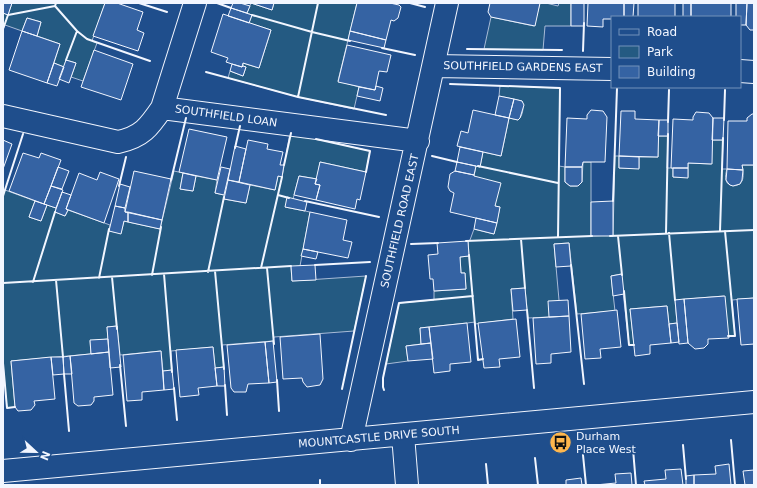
<svg xmlns="http://www.w3.org/2000/svg" width="757" height="488" viewBox="0 0 757 488" font-family="'DejaVu Sans',sans-serif">
<rect width="100%" height="100%" fill="#1f4e8c"/>
<!-- green -->
<path fill="#245a82" stroke="#a8bbd7" d="M12 3H105L92 41 97 43 83 81 71 77 76 63 66 60 64 67 54 63 60 44 37 36 41 22 27 18 22 31 5 25 3 29V15L4 13 8 15Z
M251 3 272 10 274 3H357L338 81 359 87 354 109 298 97 228 78 230 71 243 76 246 67 243 66V63L259 68 271 30 249 23 252 15 247 13Z
M540 3H546L558 6 559 3H571V26H545L543 50 484 49 491 17 534 26Z
M500 86 560 88 559 166 565 167V182L570 186H577L582 182 583 162H591V236L613 235 615 156H619V168H639V157H658V136H668L667 168H673V177H688V163L711 164 712 140H723L722 169H727C726 172 725 177 726 180 727 187 738 188 742 181 744 177 743 169 742 165H754V298L732 300 735 336H728L724 296 675 300 677 323 669 324 667 306 630 309 634 345H629L621 274 611 276 615 311 577 314 569 243 554 244 559 300 549 317 528 318 525 288 511 289 513 319 475 324V322L467 323 420 328 421 344 406 346 408 361 386 364 399 303 434 300V291L466 289 465 273H461L460 257 469 256 468 241 470 240 474 229 494 234 500 207 495 206 474 176 476 166 480 167 483 152 501 156 509 118 518 120C523 116 524 107 522 101L499 96Z
M290 133 370 151 366 172 320 162 317 179 299 176 293 199 285 207 310 212 300 266 291 267 292 281 366 276 354 331 274 337 273 341 222 345 224 367 215 368 213 347 171 351 172 370 163 371 161 351 120 355 117 326 107 327 108 339 90 341 91 354 11 361 15 407 7 408 3 363V191H4L5 190 35 201 29 217 41 221 47 205 56 208 55 212 65 216 68 210 110 225 109 231 121 233 124 221 160 229 174 171 183 173 180 189 193 191 196 176 217 180 215 193 224 195V199L246 203 250 185 275 190 278 176 282 177Z"/>
<!-- building -->
<path fill="#3563a3" stroke="#f2f6ff" d="M3 3H12L8 15 3 13Z
M105 3H117L143 12 137 30 144 33 138 51 93 36Z
M233 3H240L250 6 247 13 231 8Z
M251 3H274L272 10Z
M357 3H390L399 5 401 7 398 18 394 21 391 20 386 40 350 31Z
M490 3H540L535 26 491 17 488 12Z
M571 3H584V26H571Z
M588 3H624V17H612V19H603V27L587 26Z
M624 3H634L633 17H624Z
M638 3H675V17H638Z
M683 3H691V17H683Z
M691 3H731V17H691Z
M736 3H747L746 25H740V17H736Z
M747 3H754V30H750L746 25Z
M231 8 252 15 249 23 228 16Z
M223 14 271 30 259 68 243 63 242 67 232 64 226 62 228 58 211 52Z
M27 18 41 22 37 36 22 31Z
M22 31 60 44 47 83 9 70Z
M350 31 386 40 384 48 348 40Z
M347 45 391 55 387 72 379 71 375 90 338 82Z
M94 50 133 64 121 100 81 87Z
M66 60 76 63 69 83 59 79Z
M54 63 64 67 57 86 47 83Z
M232 64 242 67 243 66 246 67 243 76 230 71Z
M376 86 383 88 380 101 357 96 359 87 375 90Z
M499 96 514 99 509 118 495 115Z
M514 99 522 101 524 105 520 118 518 120 509 118Z
M473 110 509 118 501 156 457 146 461 131 468 133Z
M591 110 603 111 607 117 605 162H583L582 167H565L567 118 587 119V115Z
M621 111H635V119L659 120 658 157 619 156Z
M696 112 709 113 713 118 712 164 688 163V168H671L673 119 693 120V117Z
M752 114H754V165H742L743 170 727 169 728 121H747V118Z
M713 118H724L723 140H712Z
M659 120H668V136H658Z
M189 129 227 137 217 180 179 172Z
M3 140 12 144 3 169Z
M248 140 268 144 267 149 283 152 280 165H284L282 177 278 176 275 190 239 182Z
M235 146 246 149 239 182 228 180Z
M460 147 483 152 480 167 457 162Z
M23 153 39 158 41 153 61 160 44 204 9 191Z
M619 156 639 157V169L619 168Z
M320 162 366 172 360 200 357 199 355 209 316 200 320 185 315 184Z
M457 162 476 166 474 175 455 171Z
M58 167 69 171 62 189 51 186Z
M221 167 230 169 224 195 215 193Z
M565 167H582V182L578 186H570L565 182Z
M673 168H688V178L673 177Z
M727 169 743 170 742 180 740 184 733 186 730 185 728 183 726 180Z
M134 171 171 179 162 220 125 212Z
M455 171 474 175V176L501 183 495 206 500 207 497 223 450 212 454 193 450 191 448 187 450 174Z
M100 172 119 179 104 223 66 209 79 173 97 180Z
M183 173 196 176 193 191 180 189Z
M299 176 317 179 315 184 320 185 316 200 294 195Z
M228 180 250 185 246 203 224 199Z
M120 184 130 187 125 208 115 206Z
M51 186 63 190 56 208 44 204Z
M62 192 71 195 66 209 68 210 65 216 55 212Z
M287 197 307 202 305 211 285 207Z
M35 201 47 205 41 221 29 217Z
M613 201V236H591V202Z
M115 206 125 208V212H128V222L124 221 121 234 109 231Z
M128 212 162 220 160 229 128 222Z
M310 212 347 220 343 240 352 242 348 258 303 249Z
M476 218 497 223 494 234 474 229Z
M468 241 469 256 460 257 461 273H465L466 289 434 291 433 279H430L428 255 438 254 437 243Z
M569 243 571 266 556 267 554 244Z
M303 249 318 252 316 259 301 256Z
M315 265 316 280 292 281 291 266Z
M622 274 624 294 613 296 611 276Z
M525 288 527 310 513 311 511 289Z
M725 296 729 338 708 339V344L704 348 695 349 688 343 684 299Z
M754 298V344L741 345 737 299Z
M684 299 688 343 679 344 675 300Z
M568 300 569 316 549 317 548 301Z
M667 306 671 343 650 345V354L635 356 630 309Z
M617 310 621 347 600 349 601 358 585 359 581 314Z
M569 316 571 352 551 354V363L536 364 533 318Z
M516 319 520 357 499 359 500 367 484 368 478 323Z
M467 323 471 362 450 364V371L434 373 429 327Z
M677 323 679 342 671 343 669 324Z
M117 326 121 367 110 368 107 327Z
M429 327 431 343 421 344 420 328Z
M320 334 323 379 320 385 307 387 303 382 302 378 283 379 280 337Z
M108 339 109 352 91 354 90 340Z
M273 341 277 382 269 383 265 342Z
M265 342 269 383 248 384 246 392H234L231 388 227 345Z
M431 343 433 359 408 361 406 346Z
M213 347 217 386 198 388 199 395 180 397 176 350Z
M161 351 164 390 142 392V400L127 401 123 355Z
M109 352 113 395 94 397V401L91 405 78 406 74 403 70 356Z
M70 356 72 374H64L63 357Z
M51 357 55 399 34 401 35 405 31 410 18 411 15 407 11 361Z
M51 357H63L64 374 53 375Z
M224 367 225 386H217L215 368Z
M172 370 174 389 164 390 163 371Z
M729 464 731 485H694V475L716 474 715 466Z
M681 469 683 485H645L644 481 666 479 665 470Z
M754 470V485H745L743 471Z
M631 473 632 485H595L616 483 615 474Z
M694 475V485H686V476Z
M581 478 582 485H566V480Z"/>
<g fill="none" stroke-linecap="round" stroke-linejoin="round">
<defs>
<path id="minor" d="M434 66 612 69
M740 71 754 72
M162 108 195 3
M3 116 118 142C142 137 149 127 162 108L418 141
M403 435 407 485
M351 440 447 3
M3 471 754 402"/>
</defs>
<!-- minor casing -->
<use href="#minor" stroke="#f2f6ff" stroke-width="24"/>
<!-- minor -->
<use href="#minor" stroke="#1f4e8c" stroke-width="22"/>
<!-- wall -->
<path stroke="#f2f6ff" stroke-width="2" d="M139 3 167 12
M217 3 231 8
M318 3 298 97 386 115
M410 3 425 7
M55 6 77 31 87 39 150 61
M252 15 312 32 350 41
M3 29 8 15 55 6 56 3
M382 48 415 55
M467 49 562 50
M583 51 584 23
M66 60 77 31
M206 72 298 97
M450 84 560 88 558 237
M724 120 725 90
M668 122 669 90
M316 139 370 151 366 172
M235 148 240 126
M432 156 457 162
M284 165 291 133
M478 166 558 183
M171 180 186 118
M119 186 126 157
M278 195 289 198
M3 196 23 134
M305 201 379 217
M613 201 617 88
M720 231 723 138
M725 231 735 336H728
M666 233 668 134
M669 233 675 300
M610 236 754 230
M618 236 622 275
M521 239 525 288
M466 241 592 236
M411 244 438 243
M469 255 478 360 483 359
M315 265 370 262
M571 265 584 384
M261 268 282 177
M267 268 274 344
M215 271 224 369
M208 272 224 197
M164 274 172 372
M152 275 161 227
M112 277 117 329
M99 278 109 229
M56 280 63 357
M33 282 55 212
M3 283 291 266
M624 291 629 345H634
M527 310 534 388
M3 363 7 408 15 407
M120 365 126 426
M64 374 69 431
M277 380 279 411
M225 385 227 415
M174 388 177 420
M342 389 366 276
M384 390 383 387V378L399 303 473 296
M731 440 735 485
M683 445 686 479
M633 449 636 485
M583 455 586 485
M535 458 538 485
M486 464 488 485
M320 480V485"/>
</g>
<!-- icons -->
<defs>
<symbol id="bus-disc" viewBox="-11 -11 22 22"><circle r="9.5" fill="#ffb74d" stroke="#1f4e8c"/><path d="M-5-6H5V4H4V6H2V4H-2V6H-4V4H-5ZM-3.5-4V0h7V-4ZM-3.5 1.2v1.5H-2V1.2ZM2 1.2v1.5H3.5V1.2Z" fill="#111"/></symbol>
</defs>
<g fill-rule="evenodd">
<use href="#bus-disc" x="548" y="430" width="25" height="25"/>
</g>
<g text-anchor="middle" dominant-baseline="central" stroke-width="3" stroke-linejoin="round" paint-order="stroke">
<!-- street labels -->
<g font-size="11" fill="#f2f6ff" stroke="#1f4e8c">
<text transform="translate(523 67) rotate(1)">SOUTHFIELD GARDENS EAST</text>
<text transform="translate(226 116) rotate(8)">SOUTHFIELD LOAN</text>
<text transform="translate(400 221) rotate(-77)">SOUTHFIELD ROAD EAST</text>
<text transform="translate(379 437) rotate(-5)">MOUNTCASTLE DRIVE SOUTH</text>
</g>
<!-- poi labels -->
<g font-size="11" fill="#f2f6ff" stroke="#1f4e8c" text-anchor="start">
<text x="576" y="436">Durham<tspan x="576" dy="13">Place West</tspan></text>
</g>
</g>
<!-- border -->
<rect width="757" height="488" fill="none" stroke="#f2f6ff" stroke-width="8"/>
<!-- legend -->
<rect x="611" y="16" width="130" height="72" fill="#1f4e8c" stroke="#7391ba"/>
<rect x="619" y="29" width="20" height="6" fill="#1f4e8c" stroke="#7391ba"/>
<text x="647" y="36" font-size="12" fill="#f2f6ff">Road</text>
<rect x="619" y="46" width="20" height="12" fill="#245a82" stroke="#7391ba"/>
<text x="647" y="56" font-size="12" fill="#f2f6ff">Park</text>
<rect x="619" y="66" width="20" height="12" fill="#3563a3" stroke="#7391ba"/>
<text x="647" y="76" font-size="12" fill="#f2f6ff">Building</text>
<!-- north arrow -->
<g transform="translate(36 452) rotate(112)" stroke="#1f4e8c" stroke-width="3" paint-order="stroke">
<path d="M0-3L7 15L0 10L-7 15Z" fill="#f2f6ff"/>
<text y="-6" font-size="11" font-weight="bold" text-anchor="middle" fill="#f2f6ff">N</text>
</g>
</svg>
